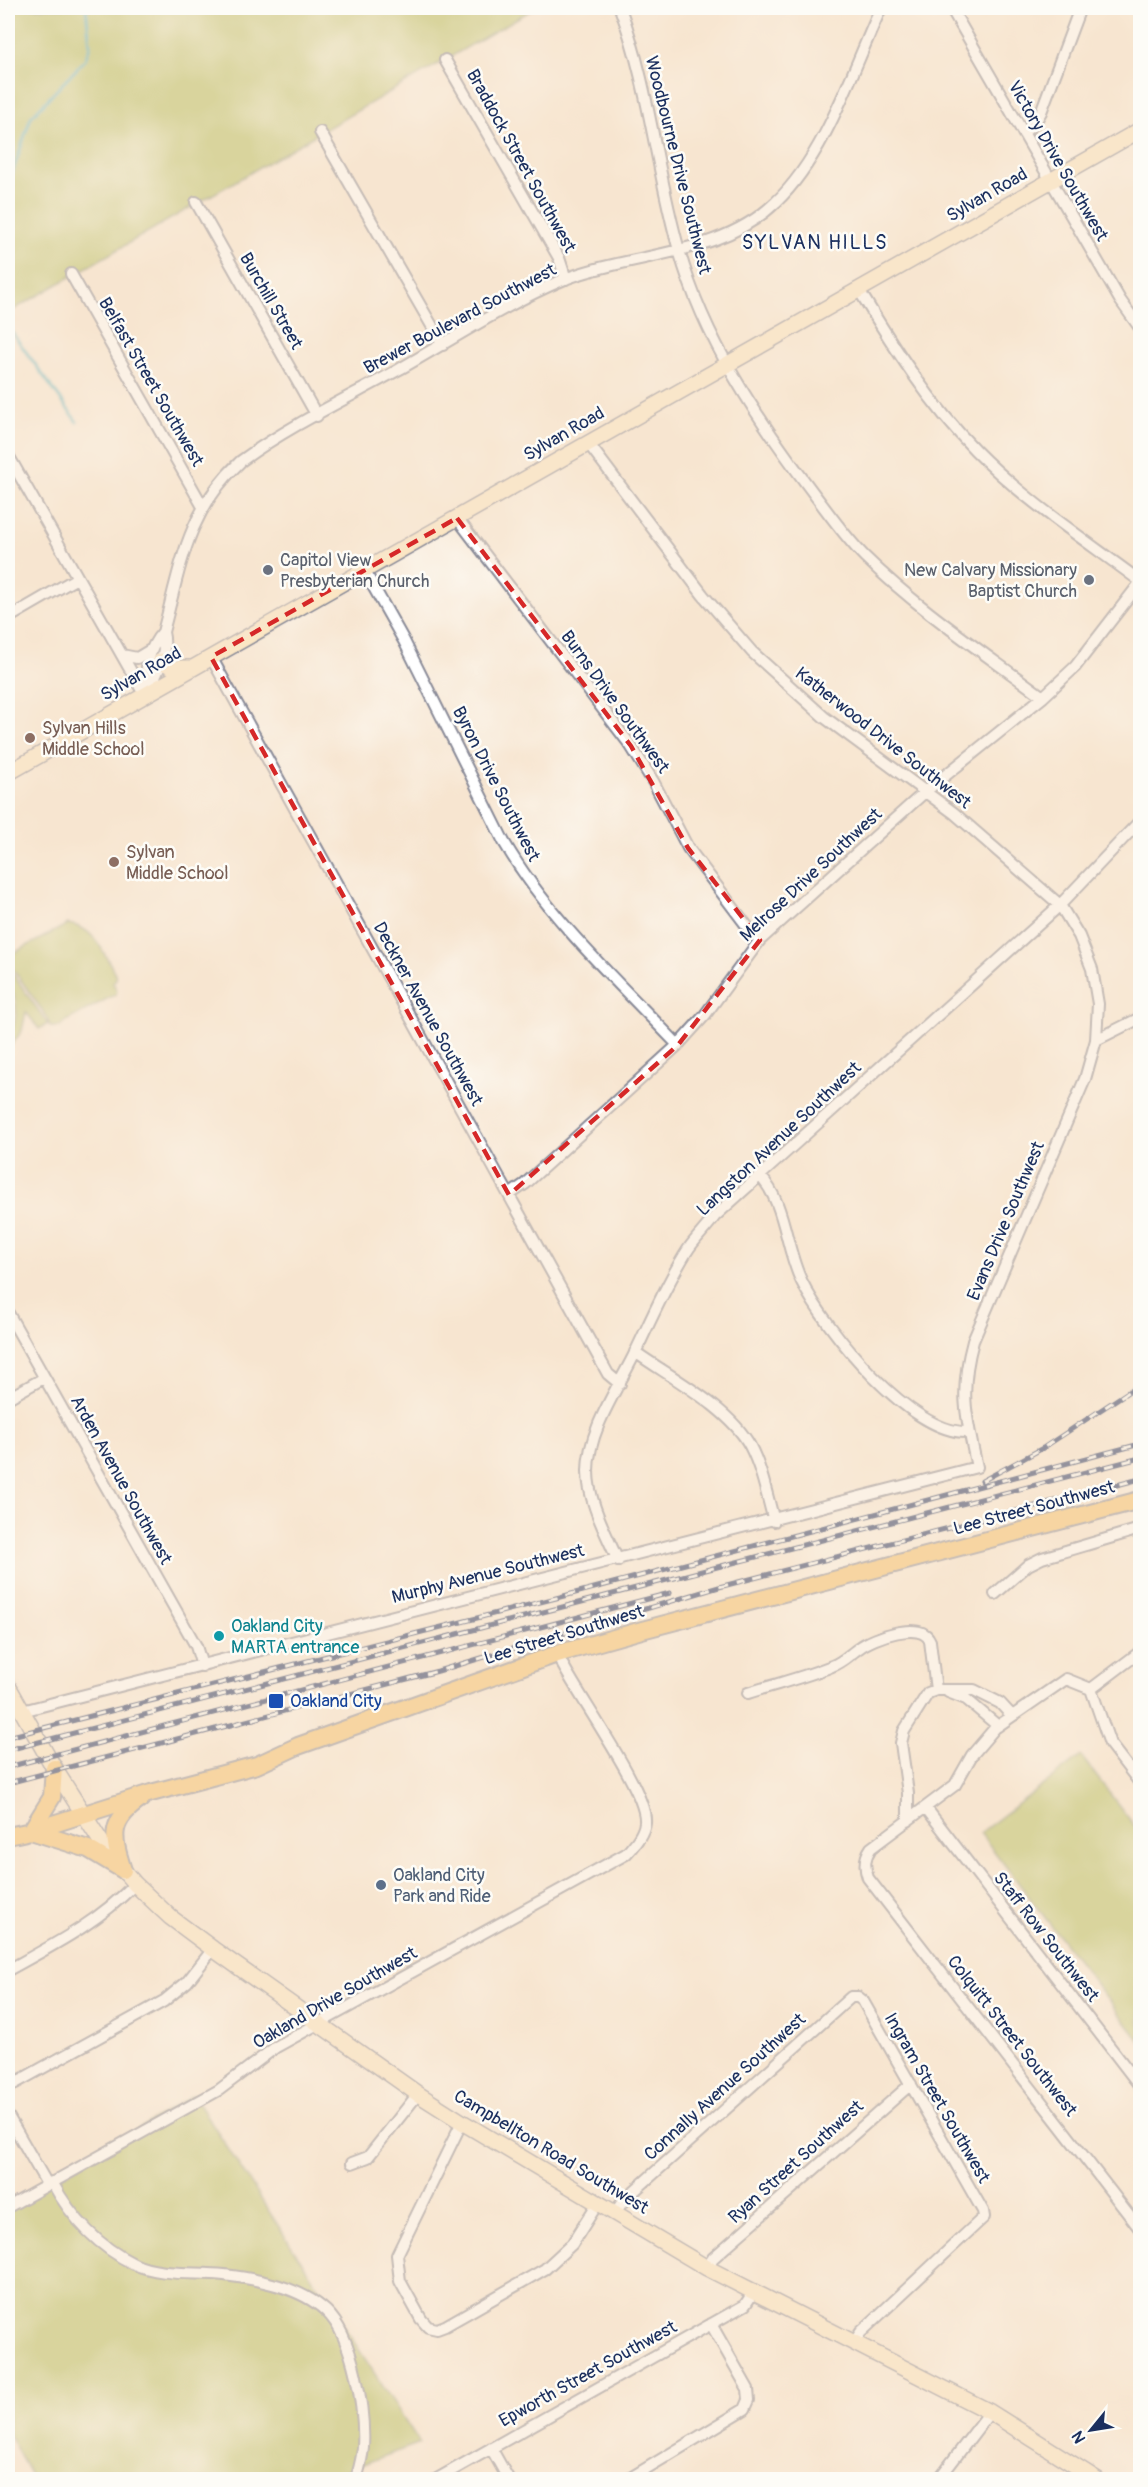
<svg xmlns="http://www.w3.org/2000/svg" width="1148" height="2487" viewBox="0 0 1148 2487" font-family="Pangolin,sans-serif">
<rect width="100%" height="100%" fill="#fdfcf7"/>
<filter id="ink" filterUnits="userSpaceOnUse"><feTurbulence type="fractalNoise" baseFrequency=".0167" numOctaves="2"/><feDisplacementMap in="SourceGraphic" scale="12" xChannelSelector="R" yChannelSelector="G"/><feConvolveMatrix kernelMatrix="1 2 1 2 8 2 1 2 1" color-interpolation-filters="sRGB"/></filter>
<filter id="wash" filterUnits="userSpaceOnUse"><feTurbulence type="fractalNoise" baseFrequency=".008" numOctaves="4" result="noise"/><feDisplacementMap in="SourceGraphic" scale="24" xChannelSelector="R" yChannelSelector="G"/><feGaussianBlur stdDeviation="1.35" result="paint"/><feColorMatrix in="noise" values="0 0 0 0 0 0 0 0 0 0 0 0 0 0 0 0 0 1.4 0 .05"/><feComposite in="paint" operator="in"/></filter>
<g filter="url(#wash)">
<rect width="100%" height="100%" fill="#f7e5d0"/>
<!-- green -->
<path fill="#b3bf61" stroke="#677760" stroke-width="1.5" d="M8 8H535L8 313Z
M68 924C96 927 104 954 117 977L113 983 117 990 116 994 66 1021 60 1027H50L47 1017 8 962V956Z
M8 967 48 1024 39 1029 26 1012 22 1031 8 1050C7 1035 17 1024 16 1009 16 993 7 984 8 967Z
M1081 1756 1140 1833V2041L980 1833Z
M193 2095 420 2443 322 2479H33L8 2434V2209Z"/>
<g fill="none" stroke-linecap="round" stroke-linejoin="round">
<!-- stream -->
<path stroke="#3eacbc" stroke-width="3" d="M8 186 31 117 85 60 90 46 86 8
M8 327 77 422"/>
</g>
</g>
<g filter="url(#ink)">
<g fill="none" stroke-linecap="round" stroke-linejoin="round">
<defs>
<path id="street" d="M620 8C649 85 656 170 679 250 704 340 758 420 814 494 830 515 846 538 865 557 919 610 983 652 1043 697
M951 8 1120 300 1140 328
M445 60 559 258 566 279
M320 132 443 345
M1023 133 1034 124 1041 112 1080 8
M196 202 317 416
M71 274 202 505
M859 290C893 346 929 403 975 450 1024 500 1084 539 1140 581
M588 443 703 595 752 652 824 717 954 813 1060 905 1079 936 1092 969 1098 1004 1096 1040
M8 455 144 694
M457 518 631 746 654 783 688 848 747 926 760 940
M364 570 404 641 504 842C549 919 617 981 678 1045
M8 618 77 578
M122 655 137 658 152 649
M211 657 608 1374 620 1384
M146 693C157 676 168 653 163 632
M145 695C145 673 147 649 163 632 181 565 187 511 241 461 289 426 346 399 398 370 453 339 507 303 565 279 635 252 720 257 776 202 825 156 853 69 881 8
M760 1176C786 1203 785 1249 802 1282 825 1329 912 1436 969 1432
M509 1195 525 1184 678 1045 705 1015 760 940 926 791 1043 697 1075 667 1140 583
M8 1313 196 1646 202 1666
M635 1352C670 1377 730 1408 750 1446 762 1469 767 1496 774 1521
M8 1398 44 1378
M618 1561C606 1533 588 1502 588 1471 588 1432 616 1391 633 1357 651 1320 667 1282 689 1248 697 1237 707 1227 715 1216L1060 905 1140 821
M995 1594 1028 1565 1042 1558 1140 1529
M1091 1689 1066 1679 995 1728 972 1755 955 1785 871 1848C864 1858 864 1867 868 1878L1140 2229
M1091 1689 1110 1744 1140 1783
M1091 1689 1140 1652
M948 1692 966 1699 998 1726
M748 1693C776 1684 805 1677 832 1666 843 1662 850 1654 859 1648 873 1637 922 1620 930 1641L936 1690
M22 1711 977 1467C966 1417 959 1392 973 1341L1085 1079 1096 1040 1140 1018
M926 1808 1140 2086
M908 1821V1793L901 1743 904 1731 928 1693 936 1690H974L1000 1703 1012 1716
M8 1970C55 1944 97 1923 135 1884
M8 2087 164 2001 187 1982 213 1949
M8 2116 47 2184
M462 2122 397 2255 400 2281 421 2319 428 2327 437 2329 445 2326 545 2269 572 2244 598 2203
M352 2163 368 2157 418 2094
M52 2182C71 2217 97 2246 134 2264 160 2276 196 2272 224 2275 258 2279 300 2287 326 2311 354 2337 365 2411 363 2448 362 2459 359 2469 356 2480
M8 2207 219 2090 276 2047 626 1854C634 1845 644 1834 645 1822 648 1791 574 1691 557 1654
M615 2213 623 2201 851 1997H858L863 2001 983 2211 984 2217 861 2332 853 2344
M707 2268 713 2258 911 2084
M491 2448 509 2480
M435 2480 745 2305 753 2293
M627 2480 745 2409 749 2400 748 2389 711 2324
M938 2480 990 2412"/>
<path id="secondary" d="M161 661 174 668H192
M8 773 1140 130
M8 1686 54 1768 107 1851 135 1884 170 1917 213 1949 418 2094 462 2122 707 2268 990 2412 1098 2480"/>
<path id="primary" d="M31 1831 88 1849 123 1870
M31 1831 52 1797 54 1768
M8 1836 31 1831 151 1793 257 1765 298 1746 557 1654 642 1630 1140 1500
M123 1870C112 1836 109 1821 141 1799"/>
</defs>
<!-- street casing -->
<use href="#street" stroke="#898a97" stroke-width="14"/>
<!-- secondary casing -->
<use href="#secondary" stroke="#898a97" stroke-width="18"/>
<!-- primary casing -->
<use href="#primary" stroke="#898a97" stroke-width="20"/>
<!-- street -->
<use href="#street" stroke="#fff" stroke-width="10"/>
<!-- secondary -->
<use href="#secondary" stroke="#fbe6c4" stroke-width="15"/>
<!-- primary -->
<use href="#primary" stroke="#f5c16b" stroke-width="16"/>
<defs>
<path id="rail" d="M982 1481 1043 1448 1140 1384
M8 1737 560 1597 1140 1444
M8 1750 1140 1458
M8 1767 670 1593
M8 1783 438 1671 719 1587 1140 1479"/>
</defs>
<!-- rail casing -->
<use href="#rail" stroke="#1b2f5e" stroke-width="5"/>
<!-- rail -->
<use href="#rail" stroke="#fdfcf7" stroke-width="3" stroke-dasharray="9" stroke-linecap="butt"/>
</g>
</g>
<!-- marked area -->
<path d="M0 0H1148V2487H0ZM457 518 631 746 688 848 760 940 678 1045 509 1195 211 657Z" fill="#f7e5d0" fill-opacity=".55" fill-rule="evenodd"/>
<path fill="none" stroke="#d62828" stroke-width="4.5" stroke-dasharray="12 8" stroke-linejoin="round" d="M457 518 631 746 688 848 760 940 678 1045 509 1195 211 657Z"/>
<!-- markers -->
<g fill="#6b7280" stroke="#fdfcf7" stroke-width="2">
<circle cx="268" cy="570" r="6"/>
<circle cx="1089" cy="580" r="6"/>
</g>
<g fill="#8d6e63" stroke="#fdfcf7" stroke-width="2">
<circle cx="30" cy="738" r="6"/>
<circle cx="114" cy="862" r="6"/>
</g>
<circle fill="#0f9aa8" stroke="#fdfcf7" stroke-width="2" cx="219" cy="1636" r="6"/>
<rect fill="#1a4fb4" stroke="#fdfcf7" stroke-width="2" x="268" y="1693" width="16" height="16" rx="3"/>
<circle fill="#5c6f8a" stroke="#fdfcf7" stroke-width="2" cx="381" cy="1885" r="6"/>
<g text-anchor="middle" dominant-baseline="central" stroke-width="5" stroke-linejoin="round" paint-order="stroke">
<!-- street labels -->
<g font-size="18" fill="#1b2f5e" stroke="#fdfcf7">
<text transform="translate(521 161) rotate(61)">Braddock Street Southwest</text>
<text transform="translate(1058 161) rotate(60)">Victory Drive Southwest</text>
<text transform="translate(678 165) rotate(76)">Woodbourne Drive Southwest</text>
<text transform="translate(987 195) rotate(-30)">Sylvan Road</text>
<text transform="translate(271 301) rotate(60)">Burchill Street</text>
<text transform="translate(460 319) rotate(-28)">Brewer Boulevard Southwest</text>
<text transform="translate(151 382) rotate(60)">Belfast Street Southwest</text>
<text transform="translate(564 434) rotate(-30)">Sylvan Road</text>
<text transform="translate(141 674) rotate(-30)">Sylvan Road</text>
<text transform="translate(615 702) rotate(54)">Burns Drive Southwest</text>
<text transform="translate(883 738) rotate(38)">Katherwood Drive Southwest</text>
<text transform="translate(496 784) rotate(63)">Byron Drive Southwest</text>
<text transform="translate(811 875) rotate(-43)">Melrose Drive Southwest</text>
<text transform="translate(428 1014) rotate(61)">Deckner Avenue Southwest</text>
<text transform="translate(779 1139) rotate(-43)">Langston Avenue Southwest</text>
<text transform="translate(1006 1221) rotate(-67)">Evans Drive Southwest</text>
<text transform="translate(121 1480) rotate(61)">Arden Avenue Southwest</text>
<text transform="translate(1034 1508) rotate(-15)">Lee Street Southwest</text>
<text transform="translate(488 1574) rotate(-14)">Murphy Avenue Southwest</text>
<text transform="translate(564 1635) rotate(-17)">Lee Street Southwest</text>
<text transform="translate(1046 1937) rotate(52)">Staff Row Southwest</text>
<text transform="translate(335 1998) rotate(-30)">Oakland Drive Southwest</text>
<text transform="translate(1012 2036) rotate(52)">Colquitt Street Southwest</text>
<text transform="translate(725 2087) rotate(-42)">Connally Avenue Southwest</text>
<text transform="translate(937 2098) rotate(60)">Ingram Street Southwest</text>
<text transform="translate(551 2152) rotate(31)">Campbellton Road Southwest</text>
<text transform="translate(796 2162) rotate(-42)">Ryan Street Southwest</text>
<text transform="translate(588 2374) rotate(-29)">Epworth Street Southwest</text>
</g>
<!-- worship labels -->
<g font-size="18" fill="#5b616d" stroke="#fdfcf7" text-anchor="start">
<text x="280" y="560">Capitol View<tspan x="280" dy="21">Presbyterian Church</tspan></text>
<text x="1077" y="570" text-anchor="end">New Calvary Missionary<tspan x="1077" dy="21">Baptist Church</tspan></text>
</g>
<!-- education labels -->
<g font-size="18" fill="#785e54" stroke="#fdfcf7" text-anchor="start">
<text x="42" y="728">Sylvan Hills<tspan x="42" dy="21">Middle School</tspan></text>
<text x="126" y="852">Sylvan<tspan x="126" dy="21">Middle School</tspan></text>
</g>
<!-- culture labels -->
<g font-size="18" fill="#0d838f" stroke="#fdfcf7" text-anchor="start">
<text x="231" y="1626">Oakland City<tspan x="231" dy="21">MARTA entrance</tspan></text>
</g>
<!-- transit labels -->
<g font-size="18" fill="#164399" stroke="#fdfcf7" text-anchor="start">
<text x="290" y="1701">Oakland City</text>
</g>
<!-- service labels -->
<g font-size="18" fill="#4e5e75" stroke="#fdfcf7" text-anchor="start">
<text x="393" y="1875">Oakland City<tspan x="393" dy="21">Park and Ride</tspan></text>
</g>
<!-- neighbourhood labels -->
<g font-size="20" letter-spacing="1.5" fill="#1b2f5e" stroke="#fdfcf7">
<text x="815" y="242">SYLVAN HILLS</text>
</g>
</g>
<!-- margin -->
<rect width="1148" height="2487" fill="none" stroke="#fdfcf7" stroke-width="30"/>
<!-- north arrow -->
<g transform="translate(1091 2430) rotate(240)" stroke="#fdfcf7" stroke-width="4.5" paint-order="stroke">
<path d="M0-4.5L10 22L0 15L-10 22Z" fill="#1b2f5e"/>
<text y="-9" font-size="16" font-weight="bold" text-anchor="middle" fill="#1b2f5e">N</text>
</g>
</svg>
